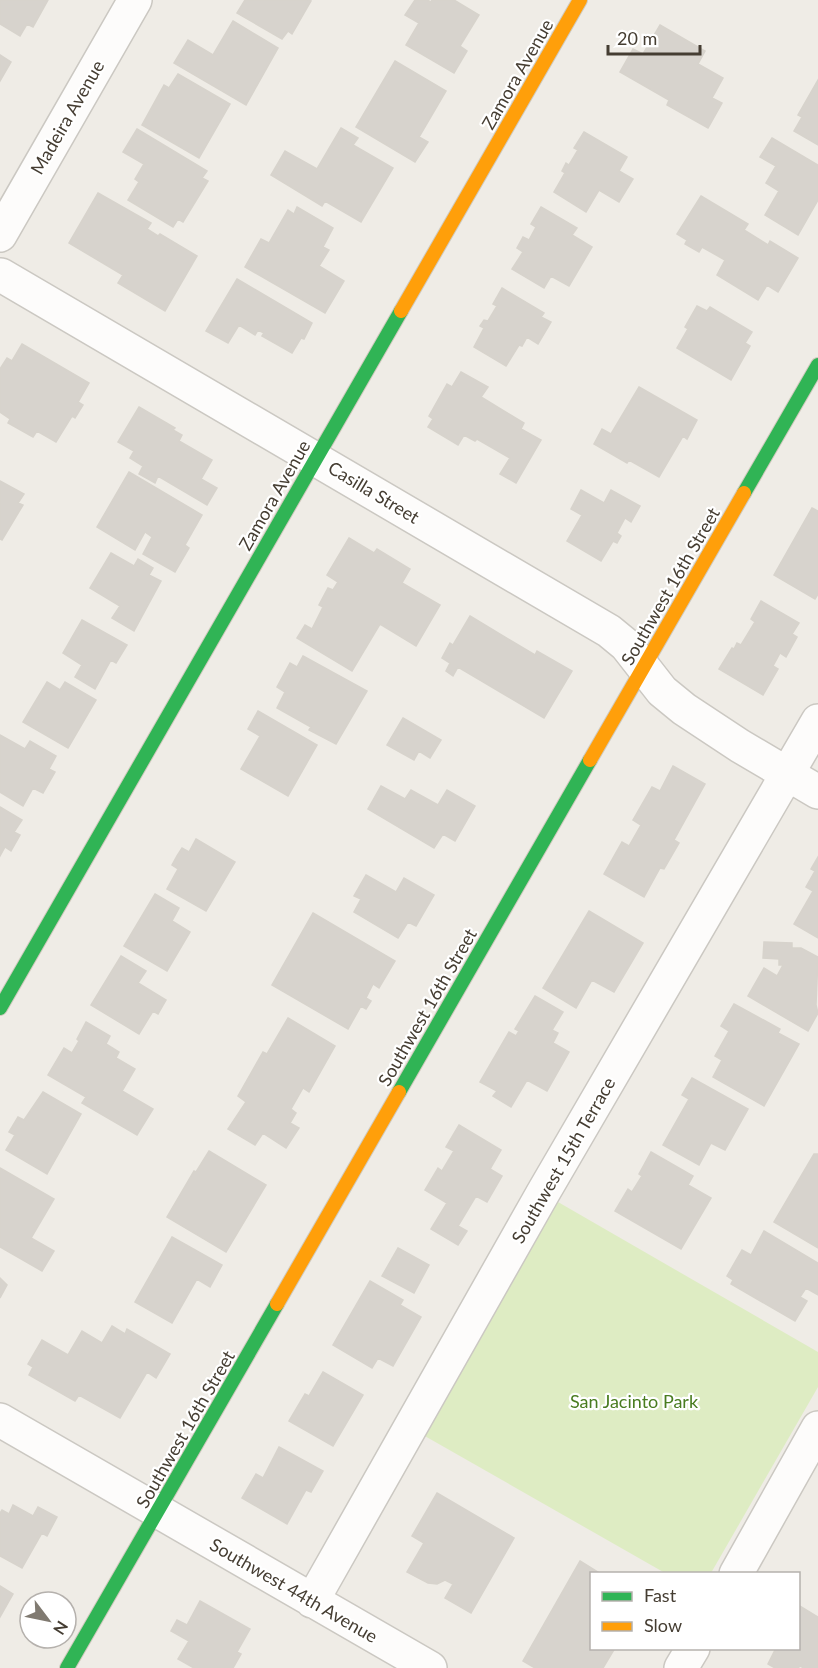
<svg xmlns="http://www.w3.org/2000/svg" width="818" height="1668" viewBox="0 0 818 1668" font-family="Lato,sans-serif">
<rect width="100%" height="100%" fill="#efece6"/>
<!-- green -->
<path fill="#deecc3" d="M558 1202 818 1352V1387L711 1573H665L423 1435Z"/>
<!-- building -->
<path fill="#d7d3cd" stroke="#d7d3cc" stroke-width="1.5" d="M0 0H48L33 27 27 24 20 36 0 24Z
M245 0H308L311 1 292 34 288 31 282 39 237 13Z
M415 0H427L431 2 432 0H454L479 15 460 46 467 51 454 73 406 45 419 23 405 15Z
M233 21 278 48 246 105 174 63 188 40 213 55Z
M660 25 705 51 698 64 723 78 712 98 722 103 708 128 667 105 669 100 620 72 633 49 643 54Z
M0 55 11 62 0 81Z
M395 61 446 91 419 137 428 142 415 162 356 127Z
M178 74 230 104 199 158 142 125 164 85 169 88Z
M818 80V145L794 131 802 117 798 115Z
M341 128 358 138 353 145 393 168 361 222 325 201 322 206 271 175 285 151 317 169Z
M137 129 207 171 202 178 208 181 183 222 178 219 173 227 128 200 139 182 135 179 144 164 123 152Z
M584 132 627 157 619 171 633 179 619 202 599 190 586 212 554 192 565 173 562 171 566 163 569 165 578 150 574 148Z
M772 138 818 165V200L798 235 765 215 779 191 766 183 776 166 760 157Z
M98 193 151 223 147 229 158 236 160 234 197 256 165 311 118 283 123 275 69 243Z
M701 196 748 224 744 230 768 245 770 241 798 258 778 292 767 285 758 300 717 275 725 260 702 247 699 252 685 244 687 240 677 234Z
M297 207 333 228 323 247 329 250 319 266 344 281 325 313 245 267 261 239 269 243 288 210 294 214Z
M541 207 577 228 572 235 592 247 569 286 551 276 544 288 512 269 523 252 517 248 523 237 529 240 536 227 531 224Z
M237 279 312 323 304 339 301 338 292 353 262 336 264 333 258 330 255 335 239 325 228 343 206 331Z
M502 288 544 313 541 317 551 322 538 344 527 337 522 346 519 345 506 366 474 347 484 328 480 326 484 320 488 321 497 306 493 304Z
M697 306 707 311 710 307 752 332 745 343 750 346 731 380 677 348 688 329 685 327Z
M22 344 89 383 78 402 83 405 75 418 72 416 56 442 37 431 33 437 8 423 10 419 0 412V369L7 358 12 361Z
M461 372 488 387 481 397 524 423 521 429 541 440 516 483 500 474 510 458 477 439 475 441 464 435 458 445 428 427 433 419 429 416 447 384 452 387Z
M639 387 697 420 687 439 683 436 659 477 629 460 627 463 594 444 602 429 611 434Z
M139 407 175 428 173 430 182 435 179 441 212 460 201 479 217 488 207 505 158 476 155 483 139 474 143 466 130 458 134 451 118 442Z
M129 472 202 515 185 545 189 548 175 572 143 554 152 537 145 532 135 550 97 527Z
M0 481 24 494 18 503 23 505 2 540 0 539Z
M581 490 604 503 611 490 640 506 631 522 625 518 617 533 621 536 617 543 613 541 601 561 567 541 582 515 571 509Z
M812 508 818 511V594L815 599 774 575Z
M349 538 374 553 377 549 410 569 402 583 440 605 416 646 380 624 352 671 297 638 305 625 312 629 323 607 319 605 328 588 333 590 338 582 327 575Z
M111 553 134 566 138 559 153 568 149 575 161 581 134 631 112 618 120 606 90 588Z
M761 601 799 623 792 634 797 637 786 657 780 653 773 666 778 669 763 695 719 669 732 648 734 649 737 643 741 645 755 622 751 619Z
M470 616 535 655 537 651 572 671 544 718 458 667 453 676 446 671 450 663 442 658 450 643 453 645Z
M82 620 127 645 116 663 111 660 95 689 75 677 82 665 63 653Z
M303 656 367 691 336 744 309 730 311 727 277 708 285 692 277 687 290 663 297 667Z
M47 682 60 690 65 682 96 700 68 748 23 722Z
M258 711 317 745 288 796 241 769 260 736 248 729Z
M403 718 441 740 430 758 419 751 414 760 387 745Z
M0 735 25 749 30 741 56 756 49 769 55 772 43 793 33 788 23 806 0 792Z
M673 766 705 784 674 840 679 843 664 869 660 868 644 897 604 874 622 842 629 846 641 825 633 820 652 787 660 791Z
M381 786 405 799 411 790 438 805 447 790 475 806 455 841 443 834 434 848 368 809Z
M0 807 22 820 14 832 20 835 11 851 5 847 0 856Z
M196 839 235 862 206 911 167 889 178 869 172 865 177 856 182 848 189 852Z
M818 857V938L794 924 813 891 806 887 815 871 811 869Z
M366 875 396 892 404 878 434 895 416 926 408 922 398 938 354 912 361 899 354 896Z
M155 894 179 908 172 921 190 932 167 971 124 946Z
M589 911 643 943 614 992 592 980 576 1008 543 988Z
M313 913 395 961 379 988 373 984 366 998 371 1001 366 1009 361 1006 348 1029 272 985Z
M764 942 792 943V948H801L818 957 816 1005 818 1013 808 1031 748 996 764 968 777 976 783 965H779V959L763 958Z
M121 956 146 971 138 983 166 1000 158 1014 153 1011 139 1034 91 1005Z
M535 996 563 1012 552 1030 558 1033 553 1043 569 1052 547 1091 527 1080 511 1107 493 1096 497 1091 480 1082 509 1032 516 1036 519 1031 515 1029Z
M734 1004 780 1029 778 1033 799 1044 764 1106 713 1077 722 1060 715 1056 729 1031 721 1026Z
M288 1018 335 1046 309 1092 303 1088 291 1109 296 1113 290 1123 299 1128 286 1148 263 1133 255 1145 228 1129 246 1102 238 1096 263 1052 267 1054Z
M86 1022 110 1036 106 1044 119 1052 116 1058 135 1069 122 1091 153 1109 137 1135 82 1103 86 1097 48 1075 64 1048 72 1053 79 1041 77 1039Z
M692 1078 748 1109 725 1150 711 1143 699 1165 663 1145 689 1099 682 1095Z
M43 1092 81 1114 47 1174 6 1150 15 1135 9 1132 18 1117 24 1120Z
M459 1125 501 1150 490 1169 502 1176 487 1202 476 1196 458 1226 467 1231 458 1245 431 1229 447 1203 425 1190 438 1168 442 1171 454 1151 446 1147Z
M209 1151 266 1185 226 1252 167 1217 194 1171 196 1172Z
M651 1152 693 1176 688 1185 711 1198 681 1249 615 1211 628 1189 632 1192 642 1176 639 1174Z
M814 1154H818V1248L774 1222Z
M0 1168 54 1199 31 1238 54 1251 42 1271 0 1247Z
M764 1231 818 1263V1295L806 1288 800 1297 807 1301 795 1321 731 1284 733 1280 727 1276 742 1250 751 1255Z
M172 1237 222 1265 210 1287 197 1279 172 1323 135 1302Z
M398 1248 429 1265 414 1293 382 1276Z
M0 1278 7 1285 0 1298Z
M370 1281 403 1300 400 1305 421 1317 393 1366 378 1358 372 1368 333 1345Z
M112 1326 125 1334 127 1329 170 1354 156 1378 147 1372 120 1418 79 1395 75 1401 29 1375 33 1367 28 1364 42 1340 68 1355 82 1331 102 1343Z
M323 1372 363 1395 333 1446 289 1421 305 1394 309 1396Z
M279 1447 323 1471 311 1492 306 1490 287 1524 242 1498 256 1474 263 1478Z
M437 1493 514 1538 471 1613 445 1598 453 1584 445 1580 437 1584 428 1583 407 1572 424 1543 412 1536Z
M13 1505 33 1516 38 1507 57 1517 47 1536 42 1533 22 1568 0 1556V1513L2 1510 9 1514Z
M580 1561 601 1574H592V1648H615L603 1668H535L523 1661Z
M0 1586 13 1594 0 1617Z
M200 1601 250 1629 237 1652 241 1654 233 1668H194L178 1659 189 1641 171 1631 177 1620 187 1625Z
M798 1605 818 1617V1668H804L800 1666 798 1668H775L768 1664 776 1648H798Z"/>
<g fill="none" stroke-linecap="round" stroke-linejoin="round">
<defs>
<path id="street" d="M0 235 135 0
M1 275 609 631 626 645 662 691 684 709 740 746 818 792
M0 1420 430 1668
M736 1574 818 1428
M312 1601 543 1193 818 721
M681 1668 693 1648"/>
<path id="fast" d="M744 493 818 365
M0 1008 401 311
M399 1092 590 760
M67 1668 277 1304"/>
<path id="slow" d="M401 311 580 0
M590 760 744 493
M277 1304 399 1092"/>
</defs>
<!-- street casing -->
<use href="#street" stroke="#cbc8c2" stroke-width="36"/>
<!-- fast casing -->
<use href="#fast" stroke="#d0cabe" stroke-width="16"/>
<!-- slow casing -->
<use href="#slow" stroke="#d0cabe" stroke-width="16"/>
<!-- street -->
<use href="#street" stroke="#fdfcfb" stroke-width="33"/>
<!-- fast -->
<use href="#fast" stroke="#30b455" stroke-width="14"/>
<!-- slow -->
<use href="#slow" stroke="#ff9f0a" stroke-width="14"/>
</g>
<g text-anchor="middle" dominant-baseline="central" stroke-width="4.5" stroke-linejoin="round" paint-order="stroke">
<!-- street labels -->
<g font-size="18" fill="#453d32" stroke="#fff">
<text transform="translate(517 74) rotate(-60)">Zamora Avenue</text>
<text transform="translate(67 117) rotate(-60)">Madeira Avenue</text>
<text transform="translate(374 492) rotate(31)">Casilla Street</text>
<text transform="translate(274 495) rotate(-60)">Zamora Avenue</text>
<text transform="translate(670 586) rotate(-60)">Southwest 16th Street</text>
<text transform="translate(427 1007) rotate(-60)">Southwest 16th Street</text>
<text transform="translate(563 1160) rotate(-60)">Southwest 15th Terrace</text>
<text transform="translate(185 1429) rotate(-60)">Southwest 16th Street</text>
<text transform="translate(294 1590) rotate(30)">Southwest 44th Avenue</text>
</g>
<!-- park labels -->
<g font-size="18" fill="#497c20" stroke="#fff">
<text x="634" y="1401">San Jacinto Park</text>
</g>
</g>
<!-- legend -->
<rect x="590" y="1572" width="210" height="78" fill="#ffffff" stroke="#b5b1ad" stroke-width="1.5"/>
<rect x="602" y="1592" width="30" height="9" fill="#30b455" stroke="#b5b1ad" stroke-width="1.5"/>
<text x="644" y="1602" font-size="18" fill="#453d32">Fast</text>
<rect x="602" y="1622" width="30" height="9" fill="#ff9f0a" stroke="#b5b1ad" stroke-width="1.5"/>
<text x="644" y="1632" font-size="18" fill="#453d32">Slow</text>
<!-- north arrow -->
<g transform="translate(48 1620) rotate(122)"><circle r="28" fill="#ffffff" stroke="#b5b1ad" stroke-width="1.5"/>
<path d="M0-4.5L10 22L0 15L-10 22Z" fill="#807a71"/>
<text y="-9" font-size="16" font-weight="bold" text-anchor="middle" fill="#453d32">N</text>
</g>
<!-- scale -->
<path d="M608 45v9h92v-9" fill="none" stroke="#453d32" stroke-width="3"/>
<text x="617" y="45" font-size="18" fill="#453d32" stroke="#ffffff" stroke-width="4.5" paint-order="stroke">20 m</text>
</svg>
